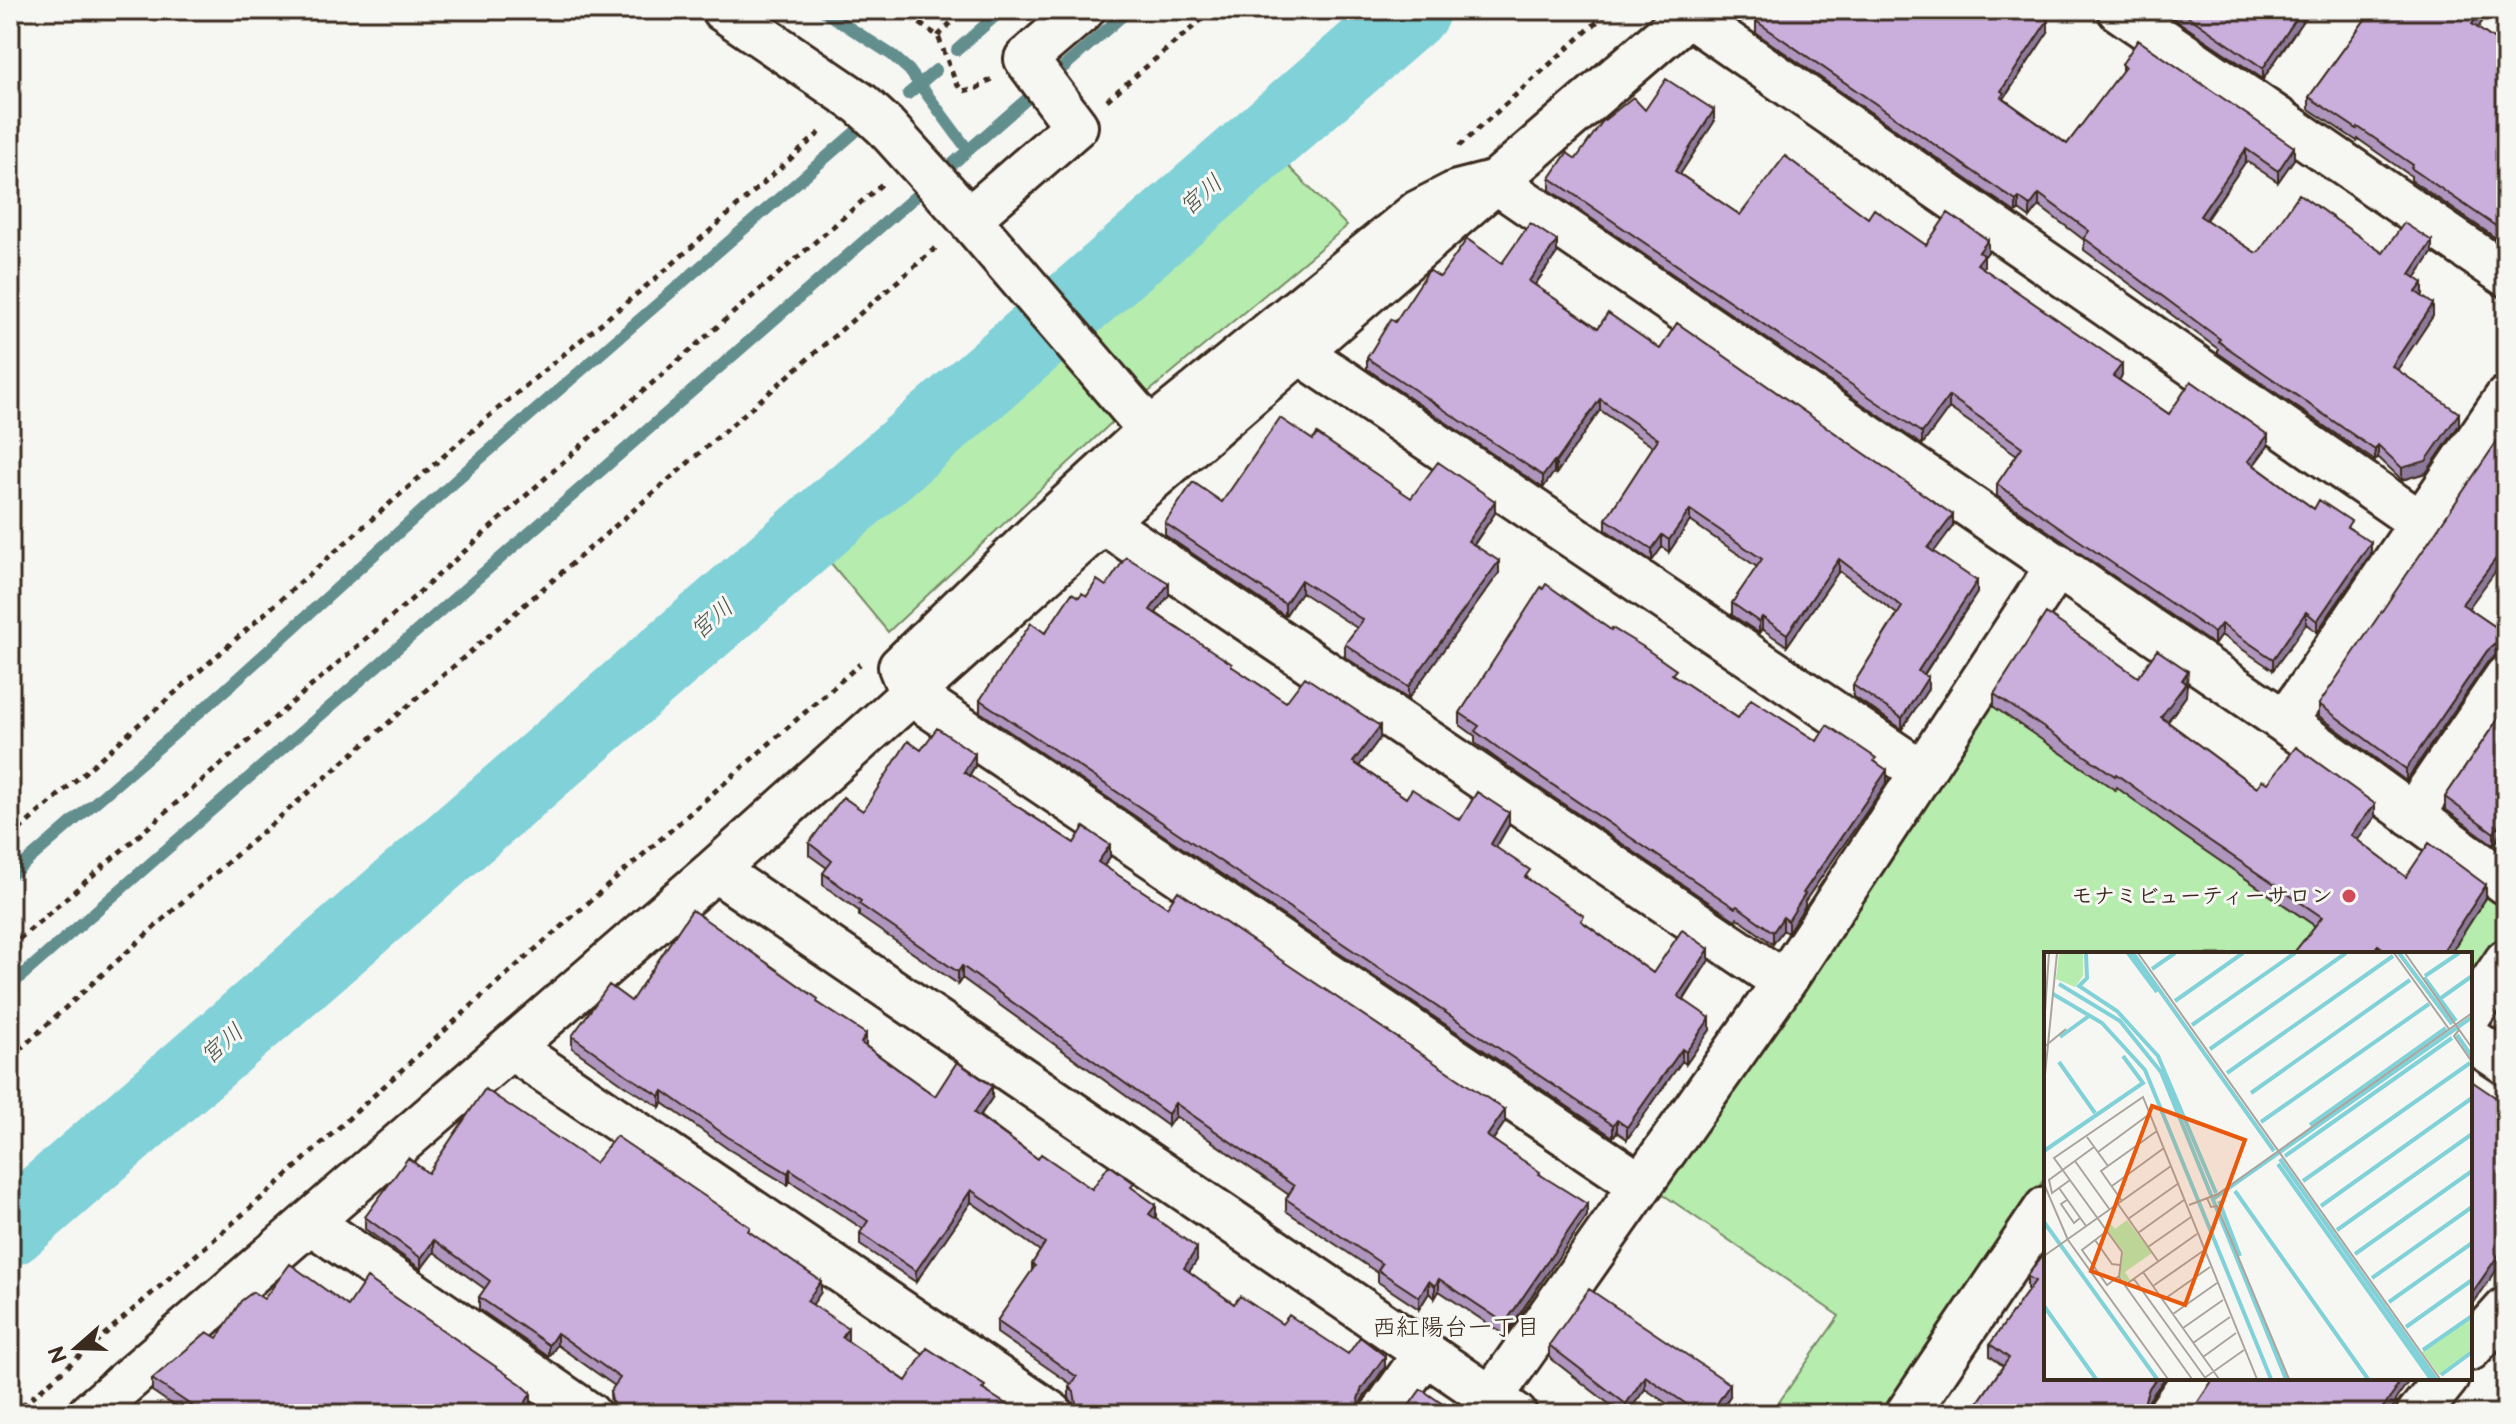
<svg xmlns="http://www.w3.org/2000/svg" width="2516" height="1424" viewBox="0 0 2516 1424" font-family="'Balsamiq Sans','Klee One',sans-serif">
<rect width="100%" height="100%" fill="#f6f6f2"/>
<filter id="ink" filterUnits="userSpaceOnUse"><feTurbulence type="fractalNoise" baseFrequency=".0125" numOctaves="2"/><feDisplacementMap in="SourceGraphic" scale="16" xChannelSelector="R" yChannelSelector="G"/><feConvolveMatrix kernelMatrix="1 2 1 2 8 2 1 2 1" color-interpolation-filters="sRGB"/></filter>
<g filter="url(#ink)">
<!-- green -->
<path fill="#b6ecae" stroke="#788b66" stroke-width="2" d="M1286 164 1347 226 1109 425 888 632 830 562Z
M1988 698 2356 954H2046V1176L1888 1414H1789L1777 1405 1839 1316 1655 1189Z
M2444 857C2465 871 2516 897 2504 928 2496 946 2481 964 2470 981V954H2380Z"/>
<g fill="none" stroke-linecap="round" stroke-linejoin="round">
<!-- stream -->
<path stroke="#648e8e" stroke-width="12" d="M822 10 892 55 909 70 968 150
M957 50 1002 10
M908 94 936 70
M10 876 225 690 475 463 854 133
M10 986 1129 10"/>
<!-- river -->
<path stroke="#80d1d8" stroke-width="74" d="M10 1229 1413 10"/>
<defs>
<path id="minor" d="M723 10 861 104 885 126 969 219 1150 430
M2119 10 2506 275
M1688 15 2421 523
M969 219 1076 126 1026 59 1083 10
M1299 352 1922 772
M1103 522 1784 982
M2285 722 2506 398
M2412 815 2506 677
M715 870 1515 1414
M2470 1015 2506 961
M2470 1039 2506 1063
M511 1048 1052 1414
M1641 1185 911 694 900 667 1042 529 1150 430 1418 212 1457 192 1496 182 2285 722 2506 883
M310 1222 589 1414
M2470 1349 2506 1309
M1491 1398 1784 982 2058 565
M89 1414 715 870 1103 522 1694 10
M1382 1414 1425 1353
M1907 1414 2046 1208
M2169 1414 2194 1378
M2418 1414 2447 1378"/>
</defs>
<!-- minor casing -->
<use href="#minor" stroke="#3b2a1e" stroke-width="48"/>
<!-- path -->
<path stroke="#3b2a1e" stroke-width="5" stroke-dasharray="6 6" stroke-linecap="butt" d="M900 10 938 36 956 83 963 91 977 88 992 79
M938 36 963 10
M1107 100 1213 10
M1459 146 1610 10
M10 838 488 417 668 268 824 129
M10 947 413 598 605 424 882 184
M10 1058 190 895 938 246
M13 1414 273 1188 490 989 860 664"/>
<!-- minor -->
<use href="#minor" stroke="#f6f6f2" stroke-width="42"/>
</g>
<!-- wall -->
<path fill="#ae96be" stroke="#3b2a1e" stroke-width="2" d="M2161 10H2310L2263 79Z
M2372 10H2490L2477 28 2506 48V245L2411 180V176L2358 139 2357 141 2309 109V97Z
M1756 21 2048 32 2004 99 2067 144 2122 72V64L2294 159 2278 182 2246 161 2206 220 2256 253H2432L2415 278 2423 294 2422 296 2433 316 2397 370 2459 425 2426 473 2402 480 2378 457 2375 461 2218 353V349L2084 250V240L2039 206 2030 218 2019 210 2016 213 1756 33Z
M1645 110 1714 122 1680 174 1740 215 1868 218 1926 245 1988 252 1984 257V266L1982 268 2122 376 2119 380 2169 414 2268 446 2254 465 2314 509 2351 529 2371 554 2317 632 2306 624 2273 670 2221 635 2214 645 1997 496V484L2017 455 1949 408 1922 445 1550 190V178Z
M1557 253 1535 285 1598 328 1660 349 1953 526 1933 552 1977 593 1924 675 1928 689 1902 729 1853 696V685L1897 614 1839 571 1787 646 1762 629 1759 633 1732 615V603L1757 567 1690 521 1669 552 1662 547 1652 561 1606 530V519L1653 447 1600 410 1556 474 1554 472 1543 488 1367 369V358L1395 322 1502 263Z
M1313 440 1411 498 1495 513 1474 545 1499 573 1408 699 1345 657V644L1357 628 1301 592 1285 616 1165 535V523L1222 502Z
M1543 589 1738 718 1817 741 1876 762 1887 782 1805 901V906L1788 933 1783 930 1773 944 1737 918 1735 920 1504 764 1475 743V736L1460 725V713Z
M1169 595 1156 613 1232 667 1286 702 1380 738 1359 766 1406 798 1460 820 1509 825 1496 847 1530 880 1584 923 1653 973 1709 960 1684 1000 1710 1030 1686 1064 1682 1061 1627 1139 1617 1132 1613 1137 980 712V700L1079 597 1087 596Z
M2468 608 2506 634V654L2496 655 2487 663 2406 781 2319 716V704Z
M2138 677 2188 684 2186 687V696L2168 722 2257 788 2268 783 2375 817 2357 840 2406 877 2486 898 2450 954H2293L2315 926 2182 835 2116 787 2115 790 1994 707V694Z
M2506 707V827L2494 845 2445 809V797Z
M921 750 975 766 969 776 1074 843 1110 857 1104 866 1167 907 1505 1122 1493 1140 1540 1174 1587 1216 1505 1335 1439 1291 1435 1298 1429 1293 1419 1309 1378 1282V1273L1286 1211V1199L1289 1195 1175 1116 1168 1126 962 978 958 984 859 916V911L823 885V873L827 868 809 855V843L863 811Z
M631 1001 818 1003 866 1046 935 1096 992 1098 980 1116 1038 1159 1092 1189 1134 1190 1156 1217 1155 1218 1197 1260 1189 1272 1234 1304 1282 1324 1348 1354 1385 1367 1362 1400 1359 1408 1074 1407V1404L1069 1398V1387L1071 1384 997 1333V1321L1032 1271V1264L1040 1251 971 1202 916 1282 860 1245V1233L863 1229 790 1181 788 1185 728 1149 663 1103 660 1107 627 1087 572 1048V1036Z
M595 1163 750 1232 821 1292 812 1305 847 1341 906 1381 985 1390 611 1408 610 1392 615 1386 557 1345 549 1357 479 1309V1297L485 1289 434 1252 421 1269 365 1229V1217L428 1173Z
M2046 1251V1378H2165L2149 1400 2147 1408 2149 1414H1972V1411L2003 1366 1990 1356V1344L2029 1290 2027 1289V1276Z
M264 1299 348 1306 531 1405 526 1414H186L152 1391V1379L217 1338Z
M1549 1345 1730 1396 1718 1414H1683L1645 1389 1627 1414H1622L1549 1357Z"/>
<!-- shaded-wall -->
<path fill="#8d7a9b" stroke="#3b2a1e" stroke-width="2" d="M2302 10H2310L2263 79V68Z
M2482 10H2490L2472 37V24Z
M2048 20V32L2004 98V105L2001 109V91Z
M1714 110V122L1675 182V171Z
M2294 147V159L2278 182V171Z
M2246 149V161L2200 228V216Z
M2039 194V206L2030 218V206Z
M2019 198V210L2016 213V201Z
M1988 240V252L1984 257V266L1977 276 1979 252Z
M1557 241V253L1529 293V281Z
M2432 241V253L2410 286V274Z
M2423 283V294L2416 304V292Z
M2433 304V316L2392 378V366Z
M2122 364V376L2113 388V376Z
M1949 396V408L1922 445V433Z
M1600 399V410L1556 474V462Z
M2459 413V425L2426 473 2402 480V468Z
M2268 435V446L2248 472V461Z
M2378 445V457L2375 461V450Z
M1554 461V472L1543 488V476Z
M1495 501V513L1468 553V541Z
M1690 510V521L1669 552V540Z
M1953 515V526L1928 560V548Z
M1662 535V547L1652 561V549Z
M2371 542V554L2317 632V621Z
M2506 545V557L2462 617V604Z
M1839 559V571L1787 646V634Z
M1499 561V573L1408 699V687Z
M1301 580V592L1285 616V604Z
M1977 581V593L1918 683V671Z
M1169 583V595L1150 621V610Z
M2306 612V624L2273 670V659Z
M1762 617V629L1759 633V622Z
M2221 624V635L2214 645V633Z
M2496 643V655L2487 663 2406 781V769L2487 651Z
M2188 671 2186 696 2161 730V717Z
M1928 677V689L1902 729V718Z
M1380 726V738L1353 774V762Z
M975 754V766L964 784V772Z
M1887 770V782L1805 901V906L1788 933V921L1803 893Z
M2375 804V817L2351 849V835Z
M1509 813V825L1491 856V844Z
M2506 814V827L2494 845V833Z
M1110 845V857L1098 874V862Z
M2486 885V898L2450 954H2441Z
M1783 917V930L1773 944V932Z
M2378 945V954H2371Z
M1709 949V960L1678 1008V996Z
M962 966V978L958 984V972Z
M1710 1018V1030L1686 1064V1052Z
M866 1034V1046L861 1054V1043Z
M1682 1049V1061L1627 1139V1127Z
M992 1086V1098L974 1124V1113Z
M663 1091V1103L660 1107V1096Z
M1175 1103V1116L1168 1126V1114Z
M1505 1110V1122L1487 1148V1136Z
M1617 1120V1132L1613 1137V1125Z
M790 1169V1181L788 1185V1173Z
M971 1190V1202L916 1282V1271Z
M1587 1204V1216L1505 1335V1323Z
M1156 1205V1217L1149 1226V1214Z
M434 1240V1252L421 1269V1258Z
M2506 1244V1257L2470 1308V1296Z
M1197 1248V1260L1184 1279V1268Z
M1439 1279V1291L1435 1298V1286Z
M821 1281V1292L807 1313V1301Z
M1429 1281V1293L1419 1309V1297Z
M848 1328V1340L842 1349V1337Z
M557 1333V1345L549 1357V1345Z
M1385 1356V1367L1362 1400 1358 1411V1399L1362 1388Z
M1645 1376V1389L1627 1414H1626V1404Z
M2156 1378H2165L2149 1400 2145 1413V1400L2149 1388Z
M2402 1378H2411L2396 1399V1403L2388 1414H2378Z
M1730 1384V1396L1718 1414H1710Z
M531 1393V1405L526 1414H519Z"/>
<!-- building -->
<path fill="#caafdd" stroke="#3b2a1e" stroke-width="2" d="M1764 10H2032L2048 20 2001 91 2004 93 2001 97 2067 144 2125 67 2122 64 2138 40 2294 147 2278 171 2246 149 2200 216 2256 253 2259 252 2299 194 2383 253 2404 223 2432 241 2410 274 2423 283 2416 292 2433 304 2392 366 2459 413 2426 461 2402 468 2378 445 2375 450 2218 341 2220 339 2084 238 2089 231 2039 194 2030 206 2019 198 2016 201 1756 21Z
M2179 10H2302L2263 68Z
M2372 10H2482L2472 24 2506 48V233L2411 168 2413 165 2358 127 2357 129 2309 97Z
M1666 79 1714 110 1675 171 1740 215 1785 156 1868 218 1874 209 1926 245 1948 213 1988 240 1979 252 1984 255 1977 264 2122 364 2113 376 2169 414 2191 381 2268 435 2248 461 2314 509 2319 500 2351 521 2347 527 2371 542 2317 621 2306 612 2273 659 2221 624 2214 633 1997 484 2022 447 1949 396 1922 433 1550 178 1567 153 1576 159 1602 122 1633 97 1645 110Z
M1530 223 1557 241 1529 281 1598 328 1608 313 1660 349 1677 323 1953 515 1928 548 1977 581 1918 671 1928 677 1902 718 1853 685 1902 607 1839 559 1787 634 1762 617 1759 622 1732 603 1762 559 1690 510 1669 540 1662 535 1652 549 1606 519 1658 439 1600 399 1556 462 1554 461 1543 476 1367 358 1391 319 1395 322 1429 270 1440 277 1467 239 1502 263Z
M1280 418 1313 440 1317 434 1411 498 1438 462 1495 501 1468 541 1499 561 1408 687 1345 644 1363 620 1301 580 1285 604 1165 523 1193 482 1222 502Z
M2506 428V545L2462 604 2506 634V641L2496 643 2487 651 2406 769 2319 704Z
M1126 557 1169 583 1150 610 1232 664 1231 666 1286 702 1305 677 1380 726 1353 762 1406 798 1412 789 1460 820 1477 792 1509 813 1491 844 1530 870 1525 877 1584 916 1581 921 1653 973 1682 930 1709 949 1678 996 1710 1018 1686 1052 1682 1049 1627 1127 1617 1120 1613 1125 980 700 1031 623 1045 633 1072 593 1079 597 1082 593 1087 596 1097 580 1106 586Z
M1546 584 1611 630 1612 628 1642 646 1676 670 1672 674 1738 718 1751 699 1817 741 1827 725 1876 758 1874 761 1887 770 1803 893 1805 894 1788 921 1783 917 1773 932 1737 906 1735 908 1504 752 1475 731 1479 726 1460 713 1541 587 1543 589Z
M2046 613 2138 677 2157 650 2188 671 2182 680 2186 683 2161 717 2257 788 2262 780 2268 783 2296 747 2375 804 2351 835 2406 877 2429 843 2486 885 2441 954H2390L2378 945 2371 954H2293L2322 917 2182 822 2116 774 2115 776 1994 694Z
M2506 707V814L2494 833 2445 797Z
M937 728 975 754 964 772 1074 843 1084 827 1110 845 1098 862 1167 907 1178 891 1505 1110 1487 1136 1540 1172 1539 1174 1587 1204 1505 1323 1439 1279 1435 1286 1429 1281 1419 1297 1378 1270 1382 1264 1286 1199 1294 1186 1175 1103 1168 1114 962 966 958 972 859 904 861 901 823 873 832 861 809 843 843 797 863 811 908 741 921 750Z
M692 910 818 999 817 1002 866 1034 861 1043 935 1096 957 1062 992 1086 974 1113 1038 1159 1041 1154 1092 1189 1109 1165 1134 1183 1131 1187 1156 1205 1149 1214 1197 1248 1184 1268 1234 1304 1240 1296 1282 1324 1289 1315 1348 1354 1360 1337 1385 1356 1362 1388 1358 1399 1360 1412 1362 1414H1072L1076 1403 1074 1392 1069 1387 1077 1377 997 1321 1035 1266 1032 1264 1045 1243 971 1190 916 1271 860 1233 868 1221 790 1169 788 1173 728 1137 663 1091 660 1096 627 1075 572 1036 609 985 631 1001Z
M2470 1080 2501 1101 2505 1096 2506 1097V1244L2470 1296Z
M485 1089 595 1163 616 1136 750 1227 748 1231 821 1281 807 1301 848 1328 842 1337 906 1381 927 1348 985 1386 982 1389 1022 1414H609L613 1405 610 1392 620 1378 557 1333 549 1345 479 1297 490 1281 434 1240 421 1258 365 1217 408 1158 428 1173Z
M2046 1251V1378H2156L2149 1388 2145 1400 2147 1411 2149 1414H1976L1972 1411 2009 1358 1990 1344 2035 1281 2027 1276Z
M290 1264 348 1306 367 1278 521 1384 531 1393 519 1414H204L152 1379 207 1332 217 1338 241 1301 253 1292 264 1299Z
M1589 1289 1730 1384 1710 1414H1701L1645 1376 1626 1404 1549 1345Z
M2214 1378H2402L2394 1389 2396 1390 2378 1414H2190Z
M1421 1389 1457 1414H1403Z"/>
</g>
<!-- markers -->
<circle fill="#d1495b" stroke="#f6f6f2" stroke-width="3" cx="2349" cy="896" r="8"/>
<g text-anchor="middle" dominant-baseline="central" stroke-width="6" stroke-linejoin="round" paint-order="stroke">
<!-- poi labels -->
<g font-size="22" font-weight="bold" fill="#3b2a1e" stroke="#f6f6f2" text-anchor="end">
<text x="2333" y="896">モナミビューティーサロン</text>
</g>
<!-- water labels -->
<g font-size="24" font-style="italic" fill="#4c544c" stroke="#f6f6f2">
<text transform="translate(1201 195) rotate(-41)">宮川</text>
<text transform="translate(712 619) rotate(-41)">宮川</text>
<text transform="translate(222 1044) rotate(-41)">宮川</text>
</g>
<!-- neighbourhood labels -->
<g font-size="24" fill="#3b2a1e" stroke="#f6f6f2">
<text x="1456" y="1327">西紅陽台一丁目</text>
</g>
</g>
<!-- overview -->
<g transform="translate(2044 952)">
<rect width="428" height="428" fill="#f6f6f2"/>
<path d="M15 1H39V24L31 35 12 27ZM83 268 108 301 81 320 86 328 81 330 75 323 79 300 61 275 66 271 71 277ZM428 365V399L395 423 378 400Z" fill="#b6ecae"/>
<path fill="none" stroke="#80d1d8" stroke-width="4" d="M42 1 43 26 35 34 73 59 114 104 172 241M84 1 113 40M89 1 230 199M355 1 408 72M108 17 131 1M381 24 415 1M380 25 412 69M15 32 76 69 117 120 242 427M9 42 58 71 101 118 227 427M397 46 428 24M131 49 199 1M148 73 251 1M413 83 428 105M16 85 45 64M166 97 302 1M15 110 51 161M183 121 349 4M207 141 366 28M217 170 385 52M266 173 402 76M0 199 99 131 79 104M241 204 408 86M236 207 392 427M234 212 387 427M259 229 426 111M191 239 324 427M169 247 428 65M175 249 196 304M277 254 428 146M0 270 113 427M293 278 428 182M311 302 428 219M328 326 428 255M345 350 428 291M0 354 52 427M362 375 428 328M379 398 428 364M397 423 428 400"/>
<path fill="none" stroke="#aba49d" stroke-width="2" d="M94 1 396 427M350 1 405 77M361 1 428 96M0 75 5 1M415 78 410 84 428 110M0 95 22 77M0 133 13 1M43 185 64 214M54 200 107 161M31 209 66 258M26 228 8 241 5 228 50 195M0 232 24 288 124 427M68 234 120 196M15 236 42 274M163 246 167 255 173 254 245 427M23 248 17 252 30 271 36 266M78 249 57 219 113 179M74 252 114 309M145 253 174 242 428 61M84 267 135 231M63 279 38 298 63 333 75 324M94 281 140 248M51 288 68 312 76 313M104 295 147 265M0 304 127 214M99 320 175 427M90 327 162 427M81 333 153 282M109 334 159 299M119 348 166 315M129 362 173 331M139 376 179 348M149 391 186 365M159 405 192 381M148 427 75 325 78 300 10 206 99 145 213 427M159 427 200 398"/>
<path fill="#e8590c" fill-opacity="0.15" stroke="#e8590c" stroke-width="4" d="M108 154 201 188 141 353 47 319Z"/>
<rect width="428" height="428" fill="none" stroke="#3b2a1e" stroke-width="4"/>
</g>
<!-- margin -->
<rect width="2516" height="1424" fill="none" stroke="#f6f6f2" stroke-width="40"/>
<rect x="20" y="20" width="2476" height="1384" fill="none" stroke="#3b2a1e" stroke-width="3" filter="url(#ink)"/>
<!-- north arrow -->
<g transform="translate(76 1348) rotate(250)" stroke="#f6f6f2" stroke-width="6" paint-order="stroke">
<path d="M0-6L14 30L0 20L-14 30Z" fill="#3b2a1e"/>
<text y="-12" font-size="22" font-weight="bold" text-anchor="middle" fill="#3b2a1e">N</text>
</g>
</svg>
